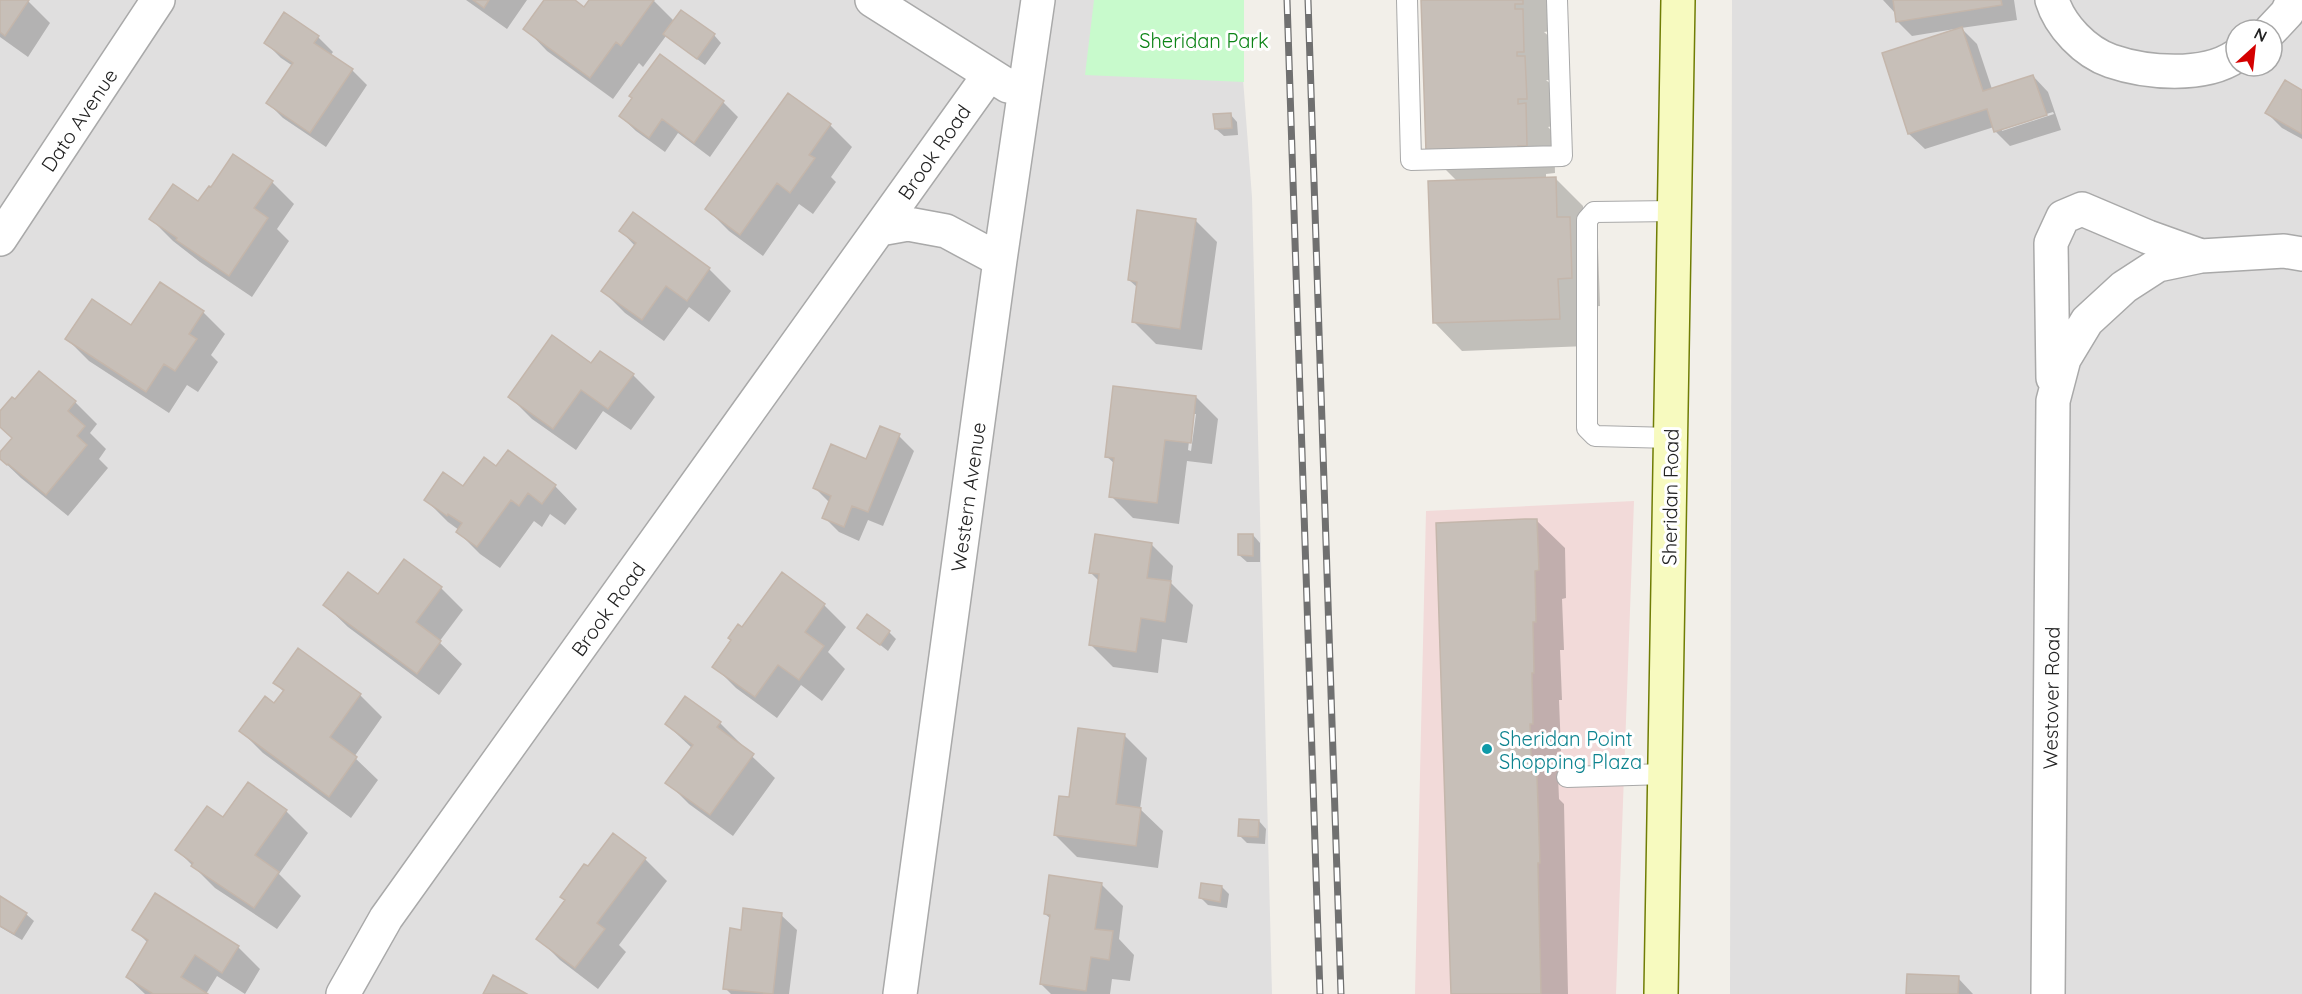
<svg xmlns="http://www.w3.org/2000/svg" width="2302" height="994" viewBox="0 0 2302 994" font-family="Quicksand,sans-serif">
<rect width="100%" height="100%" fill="#f2efe9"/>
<!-- residential -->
<path fill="#e0dfdf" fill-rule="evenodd" d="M0 0H1237L1252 197 1272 994H0Z
M1732 0H2302V994H1730ZM2236 30H2272V66H2236Z"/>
<!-- commercial -->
<path fill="#f2dad9" d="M1634 501 1616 994H1415L1426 511Z"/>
<!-- park -->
<path fill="#c8facc" d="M1094 0H1244V82L1085 75Z"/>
<!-- shadow -->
<path fill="#0003" fill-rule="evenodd" d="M0 0H27L50 23 28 57 0 37Z
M466 0H527L507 29Z
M545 0H573L585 9 591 0H653L674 21 714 35 721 43 705 65 666 36 643 67 639 63 613 99 547 51 525 28Z
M1422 0H1550L1551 31 1544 32 1551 38 1552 80H1546L1553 86 1554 126 1548 127 1554 133 1555 173 1546 174V179L1555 178 1583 206 1584 233 1598 247 1600 306 1586 307 1587 346 1462 351 1434 322 1458 182 1427 151Z
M1883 0H2014L2017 20 1961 28 1977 44 1992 89 2033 76 2048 92 2061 130 2010 146 1995 131 1994 127 1925 149 1909 134 1884 54 1955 29 1912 36 1897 21 1896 14ZM2053 112 2054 114 2002 131V128Z
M318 37 333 52 330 56 352 70 367 85 326 147 283 118 268 103 293 66 281 58 266 43Z
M661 56 723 102 738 117 710 157 678 133 665 152 636 131 620 116Z
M2302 92V139L2282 128 2267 113Z
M1230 114 1237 122 1238 135 1224 136 1216 129Z
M830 125 852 147 831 177 836 182 813 214 799 204 763 256 729 231 707 209Z
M272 182 294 204 277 229 289 241 252 297 200 262 173 241 151 219Z
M633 214 709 269 731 291 709 322 689 307 664 341 625 313 603 291 635 246 621 231Z
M1195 220 1217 242 1202 350 1156 344 1134 322 1138 288 1129 280Z
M203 312 225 334 211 355 218 362 198 392 187 385 169 413 89 361 67 339Z
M591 365 633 375 655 397 631 430 603 411 576 450 532 419 510 397Z
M1196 397 1218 419 1212 464 1187 461 1179 524 1133 518 1111 496 1115 464 1106 456ZM1192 414H1196L1191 451 1188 450Z
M75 402 97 424 90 433 106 449 99 459 108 468 68 516 21 478 0 458V455L13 439 0 427V413Z
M899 436 914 451 883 526 868 520 859 541 839 532 824 517 830 503 815 488 867 461Z
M497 468 555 486 577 509 565 525 550 514 542 527 534 521 500 568 480 554 458 532 459 530 448 522 426 500 463 488Z
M1536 520 1565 548 1566 598 1562 599 1564 650H1560L1562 700H1559L1561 751 1557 752 1559 799 1564 804 1568 994H1452Z
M1253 535 1260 543V562H1247L1239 555Z
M1151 544 1173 566 1171 583 1193 605 1187 643 1162 639 1158 673 1113 667 1091 645 1100 582 1091 573Z
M441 588 463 610 439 642 462 664 439 695 348 627 325 605Z
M824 605 846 627 828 652 845 669 822 701 801 685 777 718 736 688 714 666 743 629Z
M859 628 889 632 896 639 888 651Z
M299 651 360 695 382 717 354 757 378 780 351 818 263 753 241 731 275 705 284 692 275 683Z
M720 723 742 745 741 746 775 778 733 836 689 804 667 782 692 748 666 724Z
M1125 736 1147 758 1140 809 1163 831 1158 868 1077 857 1055 835 1070 799Z
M286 811 308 833 279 874 301 896 277 929 215 888 177 850 223 819Z
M1259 821 1266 829 1265 844 1247 843 1240 836Z
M613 836 645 859 667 881 619 945 626 952 598 989 560 960 538 938Z
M1101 884 1123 906 1119 939 1134 955 1130 981 1112 979 1110 994H1051L1041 984 1051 919 1045 914Z
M1222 887 1229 894 1227 908 1208 905 1201 898Z
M0 897 26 914 34 921 22 940 0 927Z
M781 915 797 930 789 994H731L725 988 742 932Z
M134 929 238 947 260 969 245 994 217 976 206 994H145L127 977 148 943Z
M1958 978 1973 994H1907Z"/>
<!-- building -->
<path fill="#c7bfb8" stroke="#c4b6ab" stroke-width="1.5" d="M0 0H29L5 36 0 32Z
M473 0H489L484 8Z
M544 0H575L584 7 589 0H654L621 46 616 42 590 78 523 29Z
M1421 0H1523V4H1515V9H1523L1524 52H1517V56H1525L1527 99H1518V104L1526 103 1527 146H1518L1519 149 1426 152Z
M1893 0H2001L2002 5 1896 22Z
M681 10 715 34 697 59 663 34Z
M284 12 319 36 314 43 353 69 310 133 266 103 293 63 264 43Z
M1962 27 1983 91 2033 75 2047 115 1994 132 1987 109 1908 134 1882 53Z
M660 54 724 101 694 143 662 119 649 138 619 116 632 98 629 96Z
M2285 80 2302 90V134L2265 113Z
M788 93 831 124 809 155 815 158 790 193 777 183 740 235 705 209Z
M1231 113 1232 128 1215 129 1213 114Z
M233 154 273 181 254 208 268 218 229 276 176 240 177 238 149 219 173 184 198 201 209 186 211 187Z
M1556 177 1557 217H1570L1572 278 1558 279 1560 319 1433 323 1428 181Z
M1137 210 1196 219 1180 329 1132 322 1137 282 1128 280Z
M633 212 710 268 687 301 666 286 642 320 601 291 636 243 619 231Z
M160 282 204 311 189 334 197 339 175 371 164 364 146 392 65 339 92 299 131 325Z
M552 335 591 363 600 351 634 374 608 409 581 390 553 429 508 397Z
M39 371 76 401 68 411 85 426 77 436 87 445 46 495 8 464 7 465 0 459V452L12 438 0 427V411L12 397 15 399Z
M1113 386 1196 396 1191 443 1165 440 1157 503 1109 497 1114 458 1105 457Z
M880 426 900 434 868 512 852 506 844 527 822 518 831 496 813 488 831 444 866 459Z
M508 450 556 485 542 504 528 493 519 506 511 500 477 547 456 532 462 523 448 514 447 516 424 500 443 472 463 486 484 457 496 466Z
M1525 519H1537L1539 570 1535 571 1536 622H1533L1534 673H1532L1533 724H1530L1532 774 1537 775 1540 863H1538L1541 994H1451L1436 523Z
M1095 534 1152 543 1147 578 1171 581 1165 622 1141 618 1136 652 1089 645 1099 574 1089 573Z
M1238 534H1253V556L1238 555Z
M404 559 442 587 416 622 441 641 417 674 323 605 348 572 378 594Z
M782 572 825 604 805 632 824 646 799 680 778 665 755 697 712 667 731 640 728 638 738 624 742 627Z
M867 614 890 631 880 645 857 628Z
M298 648 361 694 330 737 357 757 329 797 239 731 265 696 274 703 284 690 273 683Z
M685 696 721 722 717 727 754 754 710 815 665 783 693 745 665 724Z
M1078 728 1125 734 1116 804 1141 808 1136 846 1054 835 1059 796 1069 797Z
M248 782 287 810 255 855 279 872 254 908 191 866 193 863 175 850 207 806 223 817Z
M1239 819 1259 820 1258 837 1238 836Z
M613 833 646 858 597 923 605 929 575 968 536 939 565 900 560 897 584 864 588 866Z
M1049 875 1102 883 1095 929 1113 931 1109 960 1091 957 1086 991 1040 984 1050 915 1044 914Z
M1201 883 1222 886 1220 902 1199 898Z
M155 893 239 946 222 973 195 955 181 977 208 994H153L126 977 148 940 132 930Z
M0 896 27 913 14 934 0 926Z
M743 908 782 913 773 994 723 989 730 928 741 930Z
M1907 974 1959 976 1958 994H1906Z
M493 975 527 994H483Z"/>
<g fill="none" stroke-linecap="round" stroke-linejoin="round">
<defs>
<path id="lane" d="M1407 0 1411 160 1562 156 1557 0
M1671 438 1595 436 1587 428V220L1594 212 1674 211
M1567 777 1665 774"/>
<path id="street" d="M872 0 1008 86
M2052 0C2060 26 2085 52 2111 61 2146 73 2204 78 2236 56
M2271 30 2287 13 2293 0
M880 229 908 224 946 231 1000 260
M0 239 158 0
M2053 378 2051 243 2063 217 2082 209 2148 237 2201 256
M343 994 386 918 989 75
M900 994 1000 260 1038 0
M2048 994 2053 401 2064 359 2087 321 2124 287 2158 265 2201 256 2284 251 2302 254"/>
<path id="secondary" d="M1661 994 1678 0"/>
</defs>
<!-- lane casing -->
<use href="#lane" stroke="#a9a9a9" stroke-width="22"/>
<!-- street casing -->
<use href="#street" stroke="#a9a9a9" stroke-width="36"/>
<!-- secondary casing -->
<use href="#secondary" stroke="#707d05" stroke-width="36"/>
<!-- lane -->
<use href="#lane" stroke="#fff" stroke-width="20"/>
<!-- street -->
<use href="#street" stroke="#fff" stroke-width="33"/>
<!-- secondary -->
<use href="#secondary" stroke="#f7fabf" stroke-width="33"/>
<defs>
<path id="rail" d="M1287 0 1320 994
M1308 0 1341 994"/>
</defs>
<!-- rail casing -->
<use href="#rail" stroke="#707070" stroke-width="7"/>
<!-- rail -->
<use href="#rail" stroke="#fff" stroke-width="4.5" stroke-dasharray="14" stroke-linecap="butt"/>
</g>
<!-- markers -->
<circle fill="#0f9aa8" stroke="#fff" stroke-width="2" cx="1487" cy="749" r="6"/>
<g text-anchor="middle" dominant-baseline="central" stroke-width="6" stroke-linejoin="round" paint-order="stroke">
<!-- park labels -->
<g font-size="20" fill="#0c8416" stroke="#fff">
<text x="1204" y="40">Sheridan Park</text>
</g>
<!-- street labels -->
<g font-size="20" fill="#222" stroke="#fff">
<text transform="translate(79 120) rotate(-56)">Dato Avenue</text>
<text transform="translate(934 152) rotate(-55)">Brook Road</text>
<text transform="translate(968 497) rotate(-82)">Western Avenue</text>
<text transform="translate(1670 497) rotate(-89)">Sheridan Road</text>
<text transform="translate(608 609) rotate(-54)">Brook Road</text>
<text transform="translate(2051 698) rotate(-89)">Westover Road</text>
</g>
<!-- culture labels -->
<g font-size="20" fill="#0d838f" stroke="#fff" text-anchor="start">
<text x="1499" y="738">Sheridan Point<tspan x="1499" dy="23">Shopping Plaza</tspan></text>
</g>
</g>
<!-- north arrow -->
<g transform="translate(2254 48) rotate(27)"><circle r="28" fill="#ffffff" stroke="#a7a7a7" stroke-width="1.5"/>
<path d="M0-4.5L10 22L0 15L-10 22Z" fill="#d40000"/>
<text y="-9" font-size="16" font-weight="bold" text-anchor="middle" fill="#222222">N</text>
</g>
</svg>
